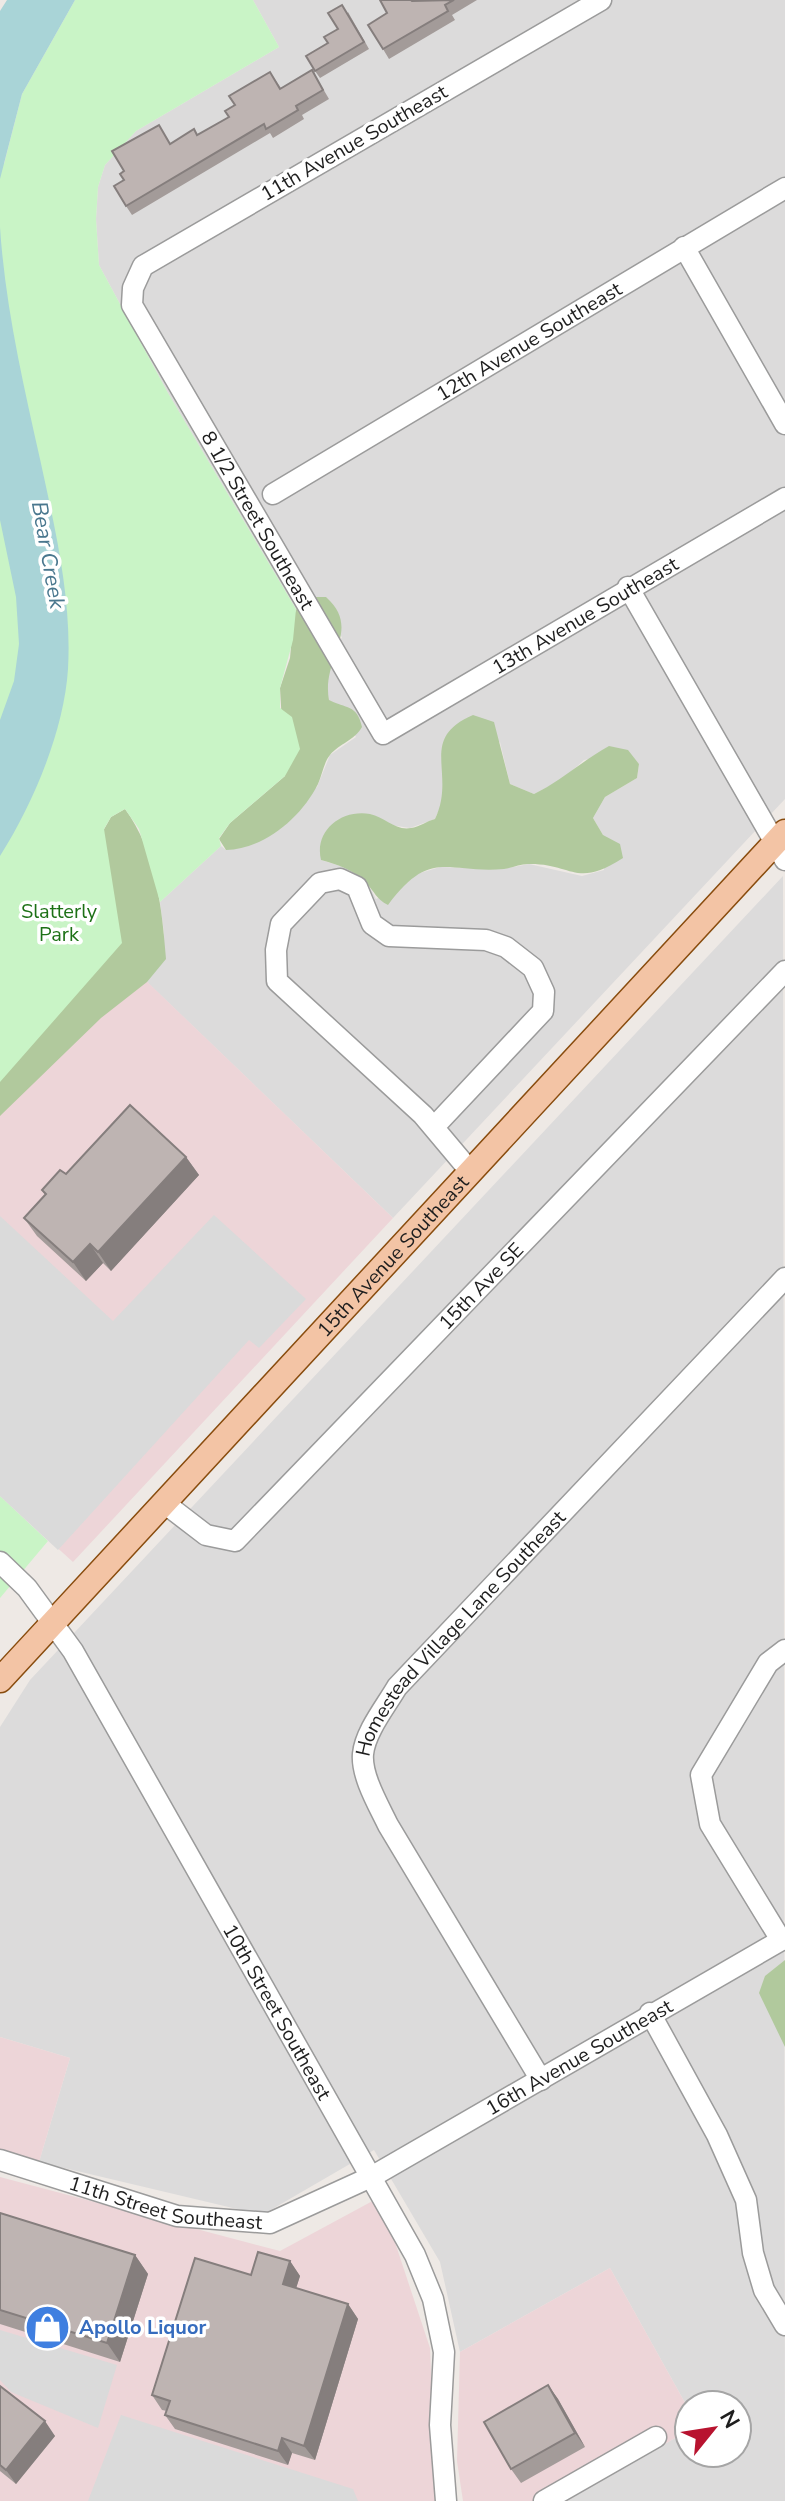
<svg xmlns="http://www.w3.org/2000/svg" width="785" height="2501" viewBox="0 0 785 2501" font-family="'Nunito Sans',sans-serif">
<rect width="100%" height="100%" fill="#eee9e5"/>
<!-- residential -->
<path fill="#dcdbdb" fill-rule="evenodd" d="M253 0H785V799L393 1218 147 982 164 933 160 902 221 846 226 850 317 787 330 755 356 737 337 705 329 701 326 684 329 665 342 637 299 603 296 609 168 393 99 265 96 219 98 187 105 165 136 131 279 47ZM500 742 510 784 534 794 562 780 584 760 628 751 639 764 637 778 605 797 593 818 603 835 604 870 582 876 529 864 502 869 440 867 417 874 401 888 376 899 368 884 350 869 321 860 370 814 390 825 410 828 435 819 444 799 443 772Z
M783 876 785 2501H566L689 2430V2453H737V2405H689V2410L610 2268 460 2352 440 2262 374 2150 262 2215 39 2162 70 2058 0 2037V1727L30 1680Z"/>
<!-- commercial -->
<path fill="#edd5d8" d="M111 947 393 1218 73 1562 0 1496V1076Z
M0 2037 70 2058 39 2162 0 2150Z
M0 2177 280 2251 380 2197 430 2348 436 2501H0Z
M610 2268 689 2410V2430L566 2501H463L457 2461 460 2352Z"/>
<!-- forest -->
<path fill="#b1c99d" d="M313 597H326C363 630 321 658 329 700 346 709 357 704 362 727 354 741 340 743 330 755 324 762 322 775 318 784 301 818 264 849 226 850L219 839 230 823 285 776 280 688 290 658 294 615 299 603Z
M473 715 494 722 510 784 534 794C561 781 582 761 609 746L628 750 639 764 637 778 605 797 593 818 603 835 620 844 623 858C575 889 573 863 528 864 520 864 512 868 504 869 447 874 431 847 388 905 376 899 375 892 366 883 353 869 338 865 321 860 314 831 341 809 370 814 385 817 395 831 411 828 419 827 427 821 435 819 457 773 417 739 473 715Z
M125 809C156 851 162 908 166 959L147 982 101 1018 0 1116V1060L94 847 111 817Z
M785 1960V2047L759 1993 765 1976Z"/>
<!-- park -->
<path fill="#c9f4c6" d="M75 0H253L279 47 136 131 105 165 98 187 96 219 99 265 168 393 296 609 293 640 280 688V708L292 717 300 749 285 776 230 823 219 838 221 846 160 902 139 829 125 809 111 817 104 829 122 943 0 1082V144L4 164 22 94Z
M0 1496 48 1541 0 1598Z"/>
<!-- parking -->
<path fill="#dadada" d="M214 1215 306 1299 259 1348 249 1340 58 1550 0 1496V1216L113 1321Z
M0 2330 117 2365 98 2428 11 2392 0 2380Z
M121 2415 353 2489 358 2501H88Z"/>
<!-- water -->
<path fill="#a9d4d7" d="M7 0H75L22 94 0 179V11Z
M0 227C5 305 23 383 40 459 55 528 72 599 68 669 64 731 33 804 0 856V720L14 681 19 644 16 597 0 520Z"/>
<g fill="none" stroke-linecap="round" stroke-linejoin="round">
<defs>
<g id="minor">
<path id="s1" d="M601 0 143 266 133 288 132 305 383 734 785 498"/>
<path d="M684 247 785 424"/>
<path id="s2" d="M273 494 785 188"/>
<path d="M628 587 785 860"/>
<path d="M434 1127 543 1011 544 992 533 968 506 947 486 940 389 936 372 924 357 887 340 879 320 883 281 924 276 950 277 981 423 1115 470 1171"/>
<path id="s3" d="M163 1502 206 1535 235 1541 785 971"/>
<path id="s4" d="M0 1562 27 1588 73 1651 415 2255 433 2299 444 2352 440 2425 446 2501"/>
<path d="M781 1940 710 1824 701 1775 768 1663 785 1650"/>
<path d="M650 2013 717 2135 746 2200 753 2253 764 2290 785 2325"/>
<path id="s5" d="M541 2080 388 1825C379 1806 361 1776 363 1754 365 1732 386 1706 397 1687L785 1278"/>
<path id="s6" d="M0 2160 177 2216 270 2223 373 2176 785 1938"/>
<path d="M544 2501 656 2437"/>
</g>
<g id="major">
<path id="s7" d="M0 1680 785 832"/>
</g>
</defs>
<!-- minor casing -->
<use href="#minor" stroke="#9b9b9b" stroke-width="23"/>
<!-- major casing -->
<use href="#major" stroke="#894c0e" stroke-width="27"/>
<!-- minor -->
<use href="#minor" stroke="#fff" stroke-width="20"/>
<!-- major -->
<use href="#major" stroke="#f3c4a5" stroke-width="24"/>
</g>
<!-- wall -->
<path fill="#a39b99" d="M413 0H477L452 15 455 20 389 59 383 49 387 13Z
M348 12 369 49 320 78 315 71 328 43Z
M312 70 329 99 302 115 304 119 273 138 270 133 132 215 126 206 124 180 171 143 197 135 229 117 235 105 270 72 281 88Z
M186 1157 199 1175 111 1271 103 1263 86 1281 37 1236 24 1218 45 1195 42 1190 66 1174Z
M0 2213 135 2255 148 2274 120 2362 0 2324Z
M290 2261 300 2276 296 2288 348 2304 358 2319 315 2460 292 2453 288 2465 175 2429 165 2415 167 2411 162 2410 152 2395 251 2275Z
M548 2385 558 2399 585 2447 521 2483 511 2469Z
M0 2386 55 2436 16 2484 0 2471Z"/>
<!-- shaded-wall -->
<path fill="#857e7d" d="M186 1157 199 1175 111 1271 98 1252Z
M90 1244 103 1263 86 1281 73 1262Z
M135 2255 148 2274 120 2362 107 2343Z
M290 2261 300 2276 293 2298 283 2284Z
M348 2304 358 2319 315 2460 304 2446Z
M548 2385 558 2399 585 2447 575 2433Z
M45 2421 55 2436 16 2484 6 2470Z
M282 2438 292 2453 288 2465 278 2451Z"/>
<!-- building -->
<path fill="#beb4b2" stroke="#857e7d" stroke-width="2" d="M380 0H411L412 1 454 0 445 5 448 11 383 49 368 25 387 13Z
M342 5 364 42 315 71 306 56 328 43 324 37 338 29 328 13Z
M312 70 323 90 296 106 298 110 266 129 264 124 126 206 114 186 124 180 120 174 124 171 112 151 159 125 170 144 194 129 197 135 229 117 225 111 235 105 229 96 270 72 280 89Z
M130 1105 186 1157 98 1252 90 1244 73 1262 24 1218 46 1194 42 1190 60 1170 66 1174Z
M0 2213 135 2255 107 2343 0 2310Z
M258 2252 290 2261 283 2284 348 2304 304 2446 282 2438 278 2451 165 2415 170 2401 152 2395 195 2258 251 2275Z
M548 2385 575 2433 511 2469 484 2422Z
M0 2386 45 2421 6 2470 0 2465Z"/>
<!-- icons -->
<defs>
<symbol id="shop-disc" viewBox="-11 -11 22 22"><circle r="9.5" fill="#3f7fe0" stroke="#fff"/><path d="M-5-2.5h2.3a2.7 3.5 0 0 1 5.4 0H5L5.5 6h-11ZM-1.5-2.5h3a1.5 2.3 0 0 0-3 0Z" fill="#fff"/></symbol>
</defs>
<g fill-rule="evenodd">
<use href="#shop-disc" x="22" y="2302" width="51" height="51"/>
</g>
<g text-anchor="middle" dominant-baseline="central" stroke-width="7" stroke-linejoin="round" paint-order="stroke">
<!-- street labels -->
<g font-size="20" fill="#1e1e1e" stroke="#fff">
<text transform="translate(354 143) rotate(-30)">11th Avenue Southeast</text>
<text stroke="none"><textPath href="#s2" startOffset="298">12th Avenue Southeast</textPath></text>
<text stroke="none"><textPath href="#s1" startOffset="820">8 1/2 Street Southeast</textPath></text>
<text stroke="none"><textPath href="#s1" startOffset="1302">13th Avenue Southeast</textPath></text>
<text stroke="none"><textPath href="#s7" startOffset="578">15th Avenue Southeast</textPath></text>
<text stroke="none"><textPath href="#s3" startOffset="438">15th Ave SE</textPath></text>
<text stroke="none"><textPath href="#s5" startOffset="530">Homestead Village Lane Southeast</textPath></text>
<text stroke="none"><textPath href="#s4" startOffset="530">10th Street Southeast</textPath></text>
<text stroke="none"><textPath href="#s6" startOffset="630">16th Avenue Southeast</textPath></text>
<text stroke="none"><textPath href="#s6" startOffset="172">11th Street Southeast</textPath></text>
</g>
<!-- park labels -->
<g font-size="20" fill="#1d7116" stroke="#fff">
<text x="59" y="911">Slatterly<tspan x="59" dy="23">Park</tspan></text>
</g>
<!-- shop labels -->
<g font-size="20" font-weight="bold" fill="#366cbe" stroke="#fff" text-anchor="start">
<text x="79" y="2327">Apollo Liquor</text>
</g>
<!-- water labels -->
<g font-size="22" font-style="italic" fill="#49778e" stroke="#fff">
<text transform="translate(48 555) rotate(80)">Bear Creek</text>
</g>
</g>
<!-- north arrow -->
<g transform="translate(713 2429) rotate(60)"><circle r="38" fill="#ffffff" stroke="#a5a5a5" stroke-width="2"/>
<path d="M0-6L14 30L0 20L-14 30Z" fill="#b8132f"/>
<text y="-12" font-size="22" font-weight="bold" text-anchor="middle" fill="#1e1e1e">N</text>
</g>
</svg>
